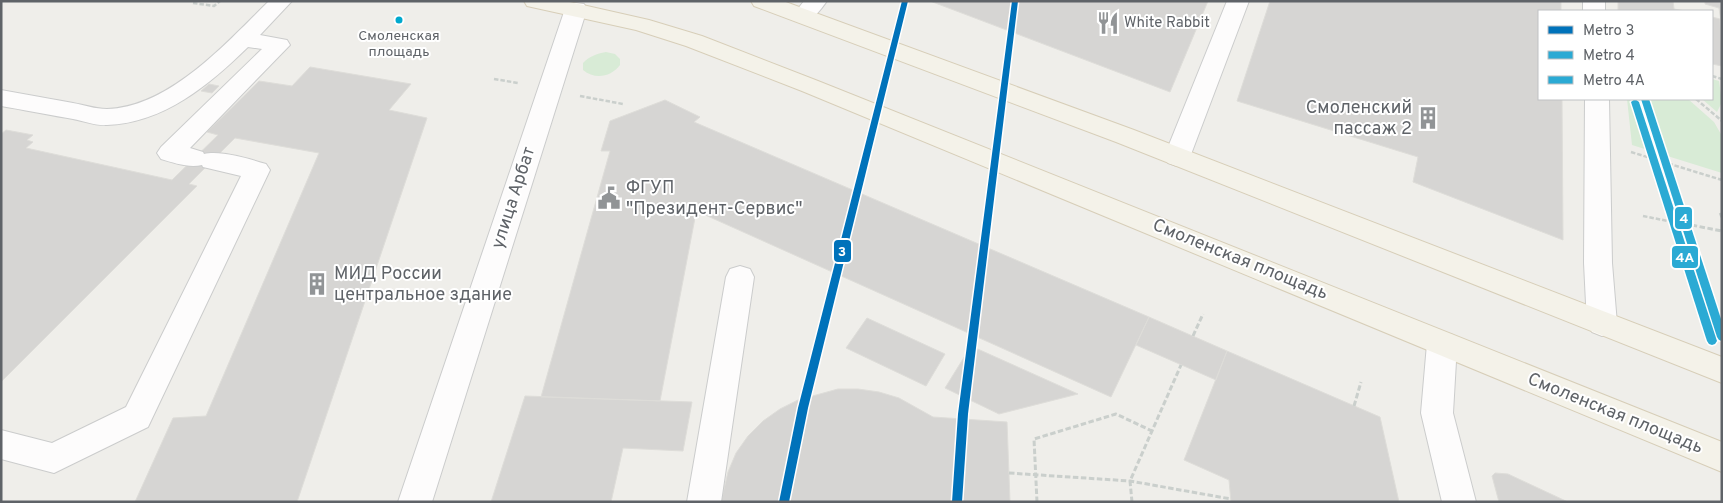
<svg xmlns="http://www.w3.org/2000/svg" width="1723" height="503" viewBox="0 0 1723 503" font-family="Overpass,sans-serif">
<rect width="100%" height="100%" fill="#efeeea"/>
<!-- green -->
<path fill="#d8ebd6" d="M606 52 615 54 620 59V65C611 77 595 80 583 70V63C590 56 596 54 606 52Z
M1712 79 1719 81 1722 102 1717 112 1702 99H1712Z
M1627 99H1688L1714 122 1722 136V173L1632 145Z"/>
<!-- building -->
<path fill="#d6d5d3" stroke="#deddd9" d="M930 1H1208L1170 92Z
M1270 1H1561V11H1539V99H1562L1563 240 1413 182 1418 157 1237 101Z
M1618 1H1673L1674 9 1685 11H1618Z
M1705 1H1722V28L1719 8 1705 4Z
M1712 17 1720 19 1722 66 1712 64Z
M310 67 411 84 389 110 427 118 297 502H135L173 418 206 416 319 153 235 138 189 184 197 186 1 382V134L6 130 33 135 27 140 33 142 26 148 172 180 218 135 207 132 259 81 292 86Z
M209 84 219 86 212 93 201 91Z
M665 100 700 117 694 122 1149 317 1111 397 703 214 695 218 660 401 541 397 610 151H601L610 121Z
M1149 317 1227 351 1216 380 1136 345Z
M867 318 945 354 926 386 846 348Z
M971 346 1078 394 999 414 945 388Z
M1227 351 1380 417 1399 502H1231L1229 480 1184 460Z
M838 389H858L879 392 899 398 933 417 1007 422 1010 502H721L728 472 736 453 748 436 763 421 780 409 798 400Z
M525 396 692 402 683 451 623 448 611 502H491Z
M1495 473 1508 474 1568 502H1499L1492 476Z"/>
<g fill="none" stroke-linecap="round" stroke-linejoin="round">
<defs>
<path id="minor" d="M269 1H292L260 35 287 40 290 45 190 148 203 152 204 154C220 150 250 159 266 164L270 170 148 427 54 473 1 459V430L52 443 126 407 241 176 203 167 202 165C189 168 174 163 161 159L157 153 161 147 262 49 248 47C209 85 164 123 107 125 96 126 84 121 73 119 49 115 25 110 1 106V90C25 94 49 99 73 103 84 105 95 109 107 109 170 107 227 42 269 1Z
M804 1H827C818 13 812 23 796 20L793 15Z
M1227 1H1249L1190 157 1186 163 1177 166 1168 163 1164 157Z
M1583 1H1605V11H1583Z
M576 3 584 4 587 9 432 502H398L565 9 568 4Z
M1585 99H1609L1612 263 1617 324 1612 332 1602 336 1592 332 1587 324 1584 263Z
M740 266 750 269 754 277 721 502H687L726 277 730 269Z
M1442 332 1453 335 1457 344 1453 413 1476 502H1442L1421 413 1427 344 1431 335Z"/>
<path id="major" d="M524 1H565L649 20 702 36 818 81 1722 442V472L802 91 686 46 636 30 527 6Z
M751 1H783L1134 130 1722 357V383L1116 142 754 6Z"/>
</defs>
<!-- minor casing -->
<use href="#minor" stroke="#cbcccc" stroke-width="2"/>
<!-- major casing -->
<use href="#major" stroke="#d7ceb8" stroke-width="2"/>
<!-- path-far1 -->
<path stroke="#cacfcc" stroke-width="2.5" stroke-dasharray="4.5 2" stroke-linecap="butt" d="M193 3 214 6 220 1
M1712 76 1722 79
M494 79 518 83
M580 96 623 104
M1696 99 1722 121
M1631 152 1722 180
M1720 213 1722 218
M1643 216 1683 224"/>
<!-- path -->
<path stroke="#cacfcc" stroke-width="3" stroke-dasharray="5.5 2.5" stroke-linecap="butt" d="M1676 222 1722 231
M1193 336 1203 314
M1354 406 1361 382
M1009 473 1130 481 1231 499
M1037 502 1034 439 1116 414 1152 431
M1132 502 1130 481 1181 365"/>
<!-- minor -->
<use href="#minor" fill="#fdfcfc" fill-rule="evenodd"/>
<!-- major -->
<use href="#major" fill="#f4f2e9" fill-rule="evenodd"/>
<defs>
<path id="metro-1" d="M902 1H908L808 408 789 502H779L798 408Z
M1012 1H1018L968 414 962 502H952L958 414Z"/>
<path id="metro-2" d="M1641 99H1649L1722 322V341L1719 340 1717 337Z"/>
<path id="metro-3" d="M1635 99 1639 102 1717 341 1715 344 1712 345 1709 344 1707 341 1631 102Z"/>
</defs>
<!-- metro-1 casing -->
<use href="#metro-1" stroke="#fff" stroke-width="3"/>
<!-- metro-2 casing -->
<use href="#metro-2" stroke="#fff" stroke-width="3"/>
<!-- metro-3 casing -->
<use href="#metro-3" stroke="#fff" stroke-width="3"/>
<!-- metro-1 -->
<use href="#metro-1" fill="#0072ba" fill-rule="evenodd"/>
<!-- metro-2 -->
<use href="#metro-2" fill="#2baad4" fill-rule="evenodd"/>
<!-- metro-3 -->
<use href="#metro-3" fill="#2baad4" fill-rule="evenodd"/>
</g>
<!-- icons -->
<defs>
<symbol id="restaurant-bare" viewBox="-9 -9 18 18"><path d="M-5-6h1v4h1v-4h1v4h1v-4h1v5L-1.5 .5V6h-2V.5L-5-1ZM5-6V6H3V1.5H1.5Q1.5-4 5-6Z" fill="#919496" stroke="#fff" stroke-width="2.5" paint-order="stroke"/></symbol>
<symbol id="building-bare" viewBox="-9 -9 18 18"><path d="M-4-6H4V6H1V3H-1V6H-4ZM-2.5-4.3h1.7v1.8h-1.7ZM.8-4.3h1.7v1.8H.8ZM-2.5-1h1.7V.8h-1.7ZM.8-1h1.7V.8H.8Z" fill="#919496" stroke="#fff" stroke-width="2.5" paint-order="stroke"/></symbol>
<symbol id="civic-bare" viewBox="-9 -9 18 18"><path d="M-.6-6.5H3V-4.5H.6V-3L4-1V1h2V6H-6V1h2V-1L-.6-3ZM-1.2 2.5V6h2.4V2.5Z" fill="#919496" stroke="#fff" stroke-width="2.5" paint-order="stroke"/></symbol>
</defs>
<g fill-rule="evenodd">
<use href="#restaurant-bare" x="1092" y="7" width="32" height="32"/>
<use href="#building-bare" x="1412" y="102" width="32" height="32"/>
<use href="#civic-bare" x="593" y="182" width="32" height="32"/>
<use href="#building-bare" x="301" y="268" width="32" height="32"/>
</g>
<!-- markers -->
<circle fill="#00a9ce" stroke="#fff" stroke-width="2" cx="399" cy="20" r="4.5"/>
<g text-anchor="middle" dominant-baseline="central" stroke-width="4" stroke-linejoin="round" paint-order="stroke">
<!-- far-bus labels -->
<g font-size="14" fill="#5f6368" stroke="#fff">
<text x="399" y="36">Смоленская<tspan x="399" dy="16">площадь</tspan></text>
</g>
<!-- far-poi labels -->
<g font-size="15" fill="#5f6368" stroke="#fff" text-anchor="start">
<text x="1124" y="23">White Rabbit</text>
</g>
<!-- poi labels -->
<g font-size="18" fill="#5f6368" stroke="#fff" text-anchor="start">
<text x="1412" y="108" text-anchor="end">Смоленский<tspan x="1412" dy="21">пассаж 2</tspan></text>
<text x="626" y="188">ФГУП<tspan x="626" dy="21">"Президент-Сервис"</tspan></text>
<text x="334" y="274">МИД России<tspan x="334" dy="21">центральное здание</tspan></text>
</g>
<!-- street labels -->
<g font-size="18" fill="#5f6368" stroke="#fff">
<text transform="translate(514 198) rotate(-72)">улица Арбат</text>
<text transform="translate(1240 260) rotate(22)">Смоленская площадь</text>
<text transform="translate(1615 414) rotate(22)">Смоленская площадь</text>
</g>
</g>
<g stroke="#fff" stroke-width="2">
<rect x="1674" y="206" width="19" height="24" rx="5" fill="#2baad4"/>
<rect x="833" y="239" width="19" height="24" rx="5" fill="#0072ba"/>
<rect x="1671" y="245" width="28" height="24" rx="5" fill="#2baad4"/>
</g>
<g font-size="14" text-anchor="middle" font-weight="bold" fill="#fff">
<text x="1684" y="223">4</text>
<text x="842" y="256">3</text>
<text x="1685" y="262">4А</text>
</g>
<!-- border -->
<rect width="1723" height="503" fill="none" stroke="#5f6368" stroke-width="5"/>
<!-- legend -->
<rect x="1538" y="10" width="175" height="90" fill="#ffffff" stroke="#bfc1c3"/>
<rect x="1548" y="26" width="25" height="8" fill="#0072ba" stroke="#bfc1c3"/>
<text x="1583" y="35" font-size="15" fill="#5f6368">Metro 3</text>
<rect x="1548" y="51" width="25" height="8" fill="#2baad4" stroke="#bfc1c3"/>
<text x="1583" y="60" font-size="15" fill="#5f6368">Metro 4</text>
<rect x="1548" y="76" width="25" height="8" fill="#2baad4" stroke="#bfc1c3"/>
<text x="1583" y="85" font-size="15" fill="#5f6368">Metro 4А</text>
</svg>
